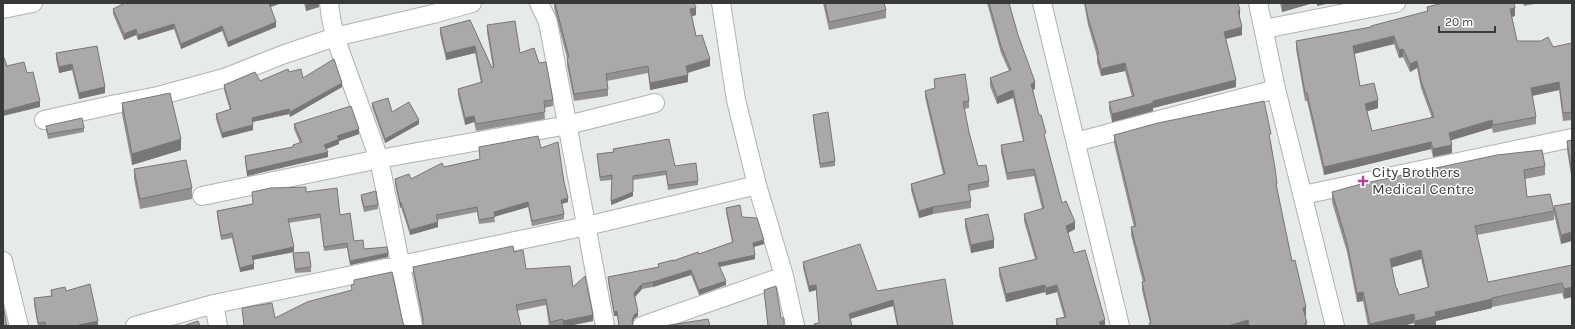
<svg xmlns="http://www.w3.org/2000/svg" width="1575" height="329" viewBox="0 0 1575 329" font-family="Karla,sans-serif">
<rect width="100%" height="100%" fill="#e6eae9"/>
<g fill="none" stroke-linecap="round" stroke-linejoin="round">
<defs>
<path id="minor" d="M329 3 331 18 335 37 379 159 413 326
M539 3 548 22 605 326
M721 3 736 100 757 185 784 276
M1042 3 1120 326
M1258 3 1276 89 1335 326
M3 9 33 3
M1264 29 1396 3
M44 120 116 104 158 96 224 78 282 55 335 37 433 14 472 3
M1076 142 1276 89
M1303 195 1572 138
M202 196 379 159 568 125 655 103
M3 261 19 326
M214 304 218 326
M135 326 214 304 587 226 757 185
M642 326 784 276 795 326"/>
</defs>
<!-- minor casing -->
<use href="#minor" stroke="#aeb2b1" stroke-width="20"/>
<!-- minor -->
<use href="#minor" stroke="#fff" stroke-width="18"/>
</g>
<!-- wall -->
<path fill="#939092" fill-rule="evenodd" d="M304 3H319V7L306 11Z
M554 3H590L591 4 696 15 692 16 696 36 710 66 688 73V82L650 90 648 73 607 81 608 89V96L574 101 567 65V58L554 8Z
M823 3H884L886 10V18L829 30Z
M987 3H1009L1018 35 1035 89 1033 90 1039 115 1062 203 1075 229 1068 233 1074 253 1105 326H1056V319L1064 317 1057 292 1046 295 1045 292 1006 302 999 275V268L1035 259 1024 221V214L1042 209 1034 176 1007 180 1001 152V145L1023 141 1013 98 997 104 990 86V78L1009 71 1001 53Z
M1084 3H1238L1242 35 1226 39 1236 87 1153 108V111L1112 122 1109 109V102L1132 97 1125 71 1101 76 1097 62V56L1088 25Z
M1280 3H1313L1282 12Z
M1523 3H1539L1524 6Z
M1427 7 1515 16 1512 17 1517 41 1553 47 1572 43V120L1563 121 1559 90 1532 96 1536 117V124L1493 133 1492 128 1451 140 1452 153 1433 157 1431 149 1324 175 1307 101H1305L1296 49V41L1371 27V26L1427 12ZM1394 44 1399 58 1403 57 1410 72 1417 68 1421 88 1432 118 1372 131 1367 111 1378 108 1360 86 1354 54Z
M270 8 276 27 228 47 222 31 181 49 174 29 138 40 136 35 124 40 113 14V9Z
M470 20 492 68H493L487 32V25L520 53 553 100V106L544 108 545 119 476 131 474 122 465 125 458 95V89L481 83 475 53 446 60 440 34V28Z
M97 46 105 93 79 99 72 70 59 73 56 59V53Z
M289 72 303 78 342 87 290 117 289 114 253 122V130L222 138 216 119V114L230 110 224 90V85L260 81Z
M934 79 969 101V108L964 109 969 132 978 166 989 181V187L969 191 971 201V208L933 214 919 218 911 190V184L943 174 925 97V91L935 88Z
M122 103 181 150 132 165 122 114Z
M372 103 392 112 419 124 385 143 372 107Z
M813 115 835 161V166L820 168 813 119Z
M294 124 359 134 339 141V144L326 149 328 157 247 176 245 161V156L293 147V145L300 143 294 129Z
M46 126 84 128V132L48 139 46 130Z
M1114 135 1271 142 1277 184V190L1292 261 1306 315 1305 316 1307 326H1149L1150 323 1142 290V282H1143L1131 235V227H1134L1114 143Z
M1572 140V182L1567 150V141Z
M479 147 541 148 564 182 568 202 562 204 564 214V219L532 226 528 207 494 216 495 222 479 224 477 212 437 220 438 227 410 235 401 207 400 208 395 184V179H411L444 167 480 159Z
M613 149 675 166 698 181V185L668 190 666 175 633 180V196L611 205 612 180 600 181 597 154 613 152Z
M1545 166V175L1525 179 1527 197 1554 211V220L1477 235 1488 282 1572 265 1564 299 1562 293 1492 307V308L1436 321V325L1432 326H1414V323L1402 326H1368L1363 301 1357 302 1347 252 1332 202V192ZM1421 259 1428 288 1399 295 1396 288 1391 267Z
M134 169 192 188V199L140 209 134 179Z
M306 192 340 215 354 241 364 249 388 257 350 265 347 248 324 251 320 218 288 223 294 252 253 260 254 269 240 272 232 238 221 240 217 215V211Z
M361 195 378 205V209L364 212 361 199Z
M1572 203 1561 244 1554 214V206Z
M726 208 742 217 764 244 754 247 755 259 720 267 726 285 699 295 691 275 653 287 642 289 635 297 638 316 634 319 632 324 633 326H619L617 316H614L608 281V277L658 267V264L699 254 732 242 726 212Z
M965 219 994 248 971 253 965 227Z
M514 252 526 269 573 287 593 321 568 326H563V325L558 326H549L546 305 517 311 423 324 413 273V267Z
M293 253 311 267V272L295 273Z
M803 262 877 291 953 326H897L893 306 850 319 852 326H814V324L819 323 816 290 809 292 803 268Z
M51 290 66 291 98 326H38L34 305V298L51 296Z
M764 290 781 318 784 326H768Z"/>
<!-- shaded-wall -->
<path fill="#787677" d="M268 3H282L268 8Z
M314 3H319V7L306 11V5Z
M1285 3H1313L1282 12V4Z
M1317 3H1331L1317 6Z
M696 8V15L690 17V9Z
M1515 8V16L1510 17V9Z
M1240 10V18H1238V11Z
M276 22V27L228 47V42Z
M174 24V29L138 40V35Z
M222 26V31L181 49V44Z
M1242 27V35L1224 39V32Z
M136 29V35L124 40V34Z
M1394 36V44L1353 54V46Z
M475 46V53L446 60V53Z
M1403 49V57L1399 58V50Z
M710 59V66L686 73V66Z
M1417 61V68L1410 72V64Z
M1125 63V71L1101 76V69Z
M72 64V70L59 73V67Z
M688 75V82L650 90V83Z
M1236 80V87L1153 108V111L1112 122V114L1153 101Z
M1035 82V89L1031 91V84Z
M1559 82V90L1531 96V88Z
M342 83V87L290 117V112Z
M105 87V93L79 99V93Z
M1013 90V98L997 104V97Z
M1378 100V108L1365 112V104Z
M40 101V107L3 116V111Z
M289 109V114L252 122V118Z
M474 116V122L465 125V118Z
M419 120V124L385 143V139Z
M1492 120V128L1449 141V133Z
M253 125V130L222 138V133Z
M359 129V134L339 141V144L324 150V145L337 136Z
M181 139V150L132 165V154Z
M1431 142V149L1324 175V167Z
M1452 145V153L1433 157V149Z
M328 152V157L247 176V171Z
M633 192V196L611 205V201Z
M568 198V202L561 204V200Z
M401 202V207L400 208V203Z
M528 202V207L494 217V212Z
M933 207V214L919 218V211Z
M438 222V227L410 235V230Z
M1075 222V229L1066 234V226Z
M1572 232V241L1561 244V235Z
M764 240V244L753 247V243Z
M994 240V248L971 253V245Z
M294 247V252L252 260V256Z
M1421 250V259L1390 268V259Z
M388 253V257L350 265V261Z
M755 255V259L718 267V263Z
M254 264V269L240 272V268Z
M691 270V275L653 287V282Z
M726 281V285L699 295V290Z
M642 284V289L634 298V293Z
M816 285V290L809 292V286Z
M1045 285V292L1006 302V294Z
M1057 285V292L1046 295V288Z
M1572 287V297L1564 299V289Z
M1363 292V301L1357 302V293Z
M1492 299V308L1436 321V325L1432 326H1415V321L1435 312Z
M893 300V306L849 319V314Z
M1306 307V315L1303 316V308Z
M617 311V316H614V312Z
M638 312V316L634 319 632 324V320L634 315Z
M1414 314V323L1402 326H1370V324Z
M593 315V321L568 326H563V321Z
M1105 320V326H1099V322Z
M1248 320V326H1228Z
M98 321V326H79V325Z"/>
<!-- building -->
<path fill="#aba8aa" stroke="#787677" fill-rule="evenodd" d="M125 3H269L276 22 228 42 222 26 181 44 174 24 138 35 136 29 124 34 113 9Z
M306 3H314L306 5Z
M555 3H590L591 4 593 3H694L696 8 690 9 696 36 702 35 710 59 686 66 688 75 650 83 648 66 606 74 608 89 574 94 567 58 569 57Z
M825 3H884L886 10 829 22Z
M989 3H1009L1018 35 1035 82 1031 84 1039 115H1041L1046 133 1044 134 1062 203 1066 201 1075 222 1066 226 1074 253 1085 250 1105 320 1099 322 1101 326H1058L1056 319 1066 317 1057 285 1046 288 1045 285 1006 294 999 268 1037 259 1024 214 1044 208 1034 169 1007 173 1001 145 1024 141 1013 90 997 97 990 78 1011 70 1001 46Z
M1085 3H1238L1240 10 1238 11 1242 27 1224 32 1236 80 1153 101V103L1112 114 1109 102 1134 96 1125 63 1101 69 1097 54H1099L1088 18Z
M1443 3H1514L1515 8 1510 9 1517 41H1541L1548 37 1553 47 1572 43V112L1563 113 1559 82 1531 88 1536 117 1493 125 1492 120 1449 133 1452 145 1433 149 1431 142 1324 167 1307 93H1305L1296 41 1371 27V26L1428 11 1427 7ZM1394 36 1399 50 1403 49 1410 64 1417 61 1421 81 1434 117 1372 131 1365 104 1378 100 1374 83 1360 86 1353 46Z
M470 20 492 68 494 67 487 25 515 21 520 53 534 48 539 63 546 62 553 100 544 101 545 112 476 124 474 116 465 118 458 89 482 82 475 46 446 53 440 28Z
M97 46 105 87 79 93 72 64 59 67 56 53Z
M3 55 7 66 24 62 27 73 33 72 40 101 3 111Z
M334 59 342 83 290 112 289 109 252 118 253 125 222 133 216 114 231 109 224 85 255 72 260 81 288 69 289 72 301 69 303 78Z
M965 74 969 101 963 102 969 132 978 166 986 165 989 181 968 185 971 201 933 207 919 211 911 184 945 174 925 91 935 88 934 79Z
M170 93 181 139 132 154 122 103Z
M388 98 392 112 409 102 419 120 385 139 372 103Z
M1264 101 1271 134H1269L1275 168 1277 184H1276L1292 261 1295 260 1306 307 1303 308 1307 323H1305L1306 326H1249L1248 320 1228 326H1150L1149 323H1151L1142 282 1145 281 1131 227 1136 226 1114 135 1158 123Z
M351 106 359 129 337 136 339 139 324 145 328 152 247 171 245 156 293 147V145L302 142 294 124Z
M828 112 835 161 820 164 813 115Z
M82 118 84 128 48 134 46 126Z
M538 136 541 148 558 142 564 182 568 198 561 200 564 214 532 221 528 202 494 212 495 217 479 220 477 207 436 215 438 222 410 230 401 202 400 203 395 179 409 174 411 179 442 163 444 167 480 159 479 147Z
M669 139 675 166 696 163 698 181 668 185 666 171 633 176V192L611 201 612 175 600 177 597 154 614 152 613 149Z
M1572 140V174L1567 141Z
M1542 150 1545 166 1524 170 1527 197 1550 194 1554 211 1475 226 1488 282 1572 265V287L1564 289 1562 283 1492 298V299L1435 312 1436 316 1415 321 1414 314 1370 324 1363 292 1357 293 1347 243 1332 192 1361 184 1497 155ZM1421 250 1429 287 1399 295 1397 288H1396L1390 259Z
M186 160 192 188 140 199 134 169Z
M306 187V192L337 188 340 215 350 213 354 241 363 240 364 249 387 247 388 253 350 261 347 243 324 247 320 214 288 219 294 247 252 256 254 264 240 268 232 233 221 236 217 211 253 204 252 192 271 188Z
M376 191 378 205 364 207 361 195Z
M1572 203V232L1561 235 1554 206Z
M740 205 742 217 757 218 764 240 753 243 755 255 718 263 726 281 699 290 691 270 653 282 642 284 634 293 638 312 634 315 632 320 633 326H619L617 311 614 312 608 277 659 267 658 264 673 260V261L698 252 699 254 733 242 726 208Z
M988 214 994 240 971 245 965 219Z
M860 244 877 291 945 279 953 326H898L893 300 849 314 852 326H814V324L819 323 816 285 809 286 803 262Z
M513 246 514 252 523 250 526 269 570 266 573 287 585 276 593 315 563 321V319L550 322 546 299 516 305 521 326H421L423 324V318L413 267Z
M309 252 311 267 295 269 293 253Z
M392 272 403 323 405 326H244L242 308 272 303 275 318 307 302 352 290 351 285 354 284V280Z
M90 284 98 321 79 325V326H46L45 322 38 323 34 298 52 296 51 290 65 287 66 291Z
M776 286 781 318H784V326H768L764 290Z
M3 305 7 326H3Z
M708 319 710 326H664Z
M198 321 200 326H183Z"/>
<!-- markers -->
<path fill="#b2429e" stroke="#fff" stroke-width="1.5" d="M1361 175h4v4h4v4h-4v4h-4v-4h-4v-4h4z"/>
<g text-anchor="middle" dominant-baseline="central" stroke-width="3" stroke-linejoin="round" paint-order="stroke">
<!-- poi labels -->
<g font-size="15" fill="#383a39" stroke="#fff" text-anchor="start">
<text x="1372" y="172">City Brothers<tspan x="1372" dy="17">Medical Centre</tspan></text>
</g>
</g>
<!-- border -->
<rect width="1575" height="329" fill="none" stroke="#383a39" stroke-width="8"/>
<!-- scale -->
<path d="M1439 26v6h56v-6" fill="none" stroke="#383a39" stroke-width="2"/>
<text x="1445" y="26" font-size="12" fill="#383a39" stroke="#ffffff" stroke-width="3" paint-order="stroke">20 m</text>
</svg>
